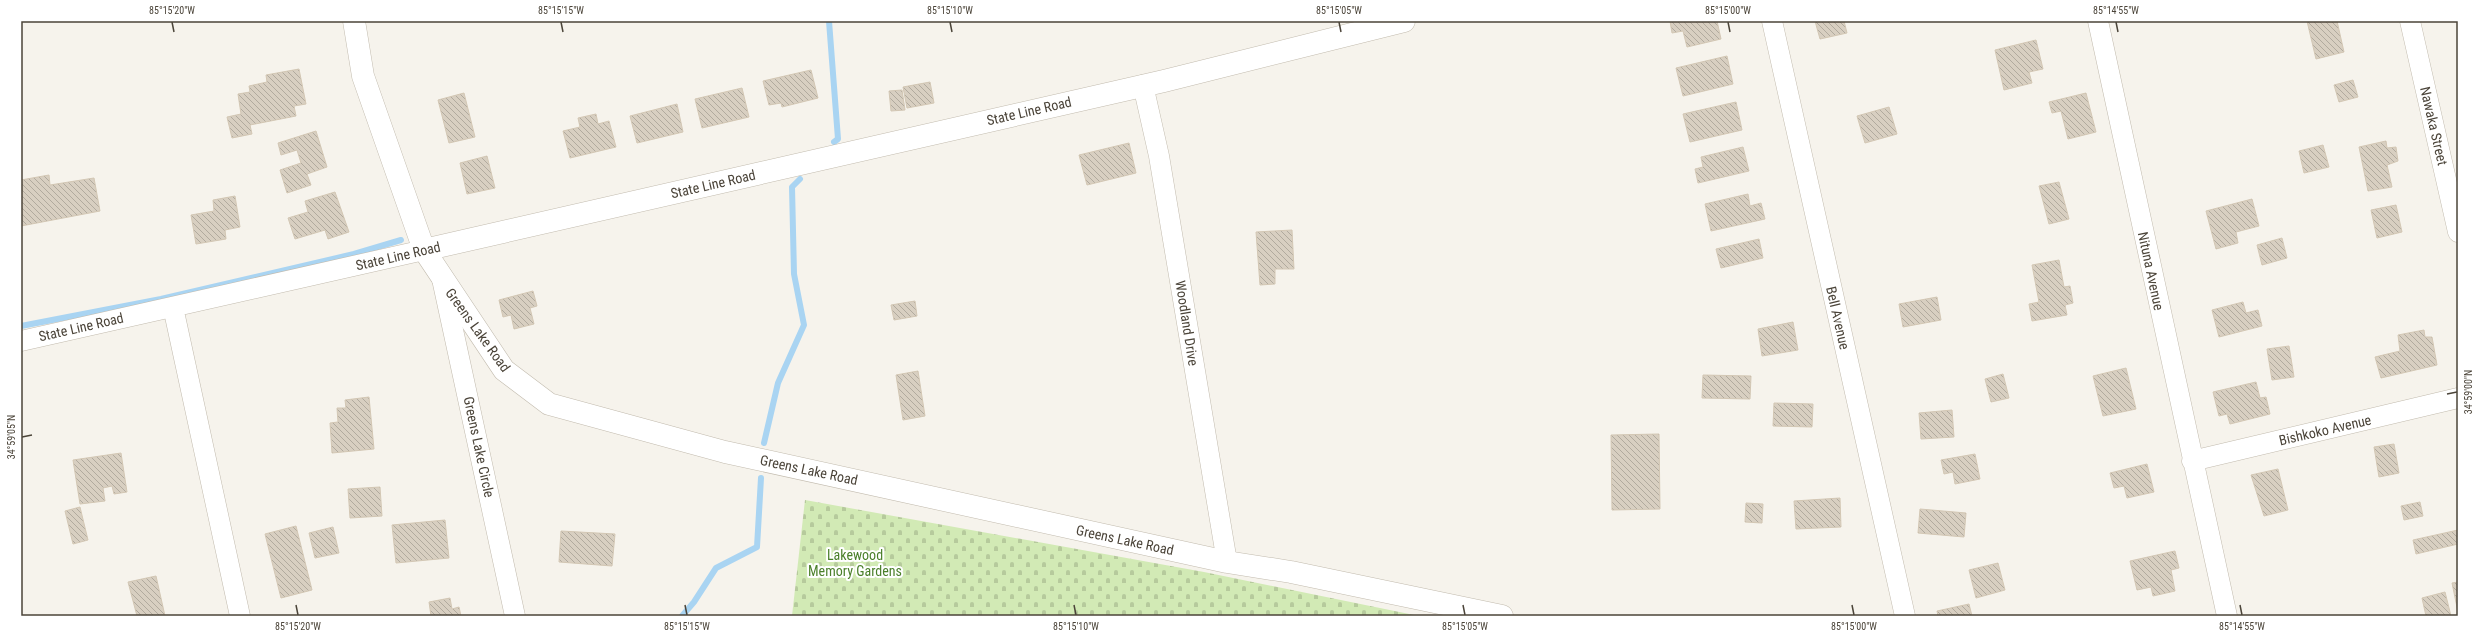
<svg xmlns="http://www.w3.org/2000/svg" width="2479" height="637" viewBox="0 0 2479 637" font-family="'Roboto Condensed',sans-serif">
<defs>
<pattern id="cemetery-stones" width="16" height="16" patternUnits="userSpaceOnUse"><rect width="16" height="16" fill="#d2eab5"/><path d="M2 7V4a2 2 0 0 1 4 0v3zM10 15v-3a2 2 0 0 1 4 0v3z" fill="#b6ca9c"/></pattern>
<pattern id="building-back-hatch" width="6" height="6" patternUnits="userSpaceOnUse"><rect width="6" height="6" fill="#d8cfc1"/><path d="M-1 5l2 2M0 0l6 6M5-1l2 2" fill="none" stroke="#b1aa9e"/></pattern>
</defs>
<rect width="100%" height="100%" fill="#f6f3ec"/>
<!-- cemetery -->
<path fill="url(#cemetery-stones)" d="M805 500 1204 572 1419 616H792Z"/>
<g fill="none" stroke-linecap="round" stroke-linejoin="round">
<!-- stream -->
<path stroke="#a9d4f2" stroke-width="6" d="M829 21 838 139 834 142
M21 326 161 299 354 254 401 240
M764 443 778 383 804 325 794 274 792 187 800 179
M682 616 694 602 716 568 757 547 761 478"/>
</g>
<!-- building -->
<path fill="url(#building-back-hatch)" stroke="#d3c7b4" d="M1670 21H1717L1721 39 1687 47 1683 31 1672 33Z
M1815 21H1844L1847 33 1820 39Z
M2307 21H2337L2344 52 2316 59Z
M2036 40 2043 69 2029 72 2032 83 2004 90 1995 50Z
M1727 56 1733 84 1683 96 1676 68Z
M299 69 306 104 294 106 296 116 250 125 252 134 232 138 227 117 241 114 238 94 250 92 249 86 267 82 266 75Z
M811 70 818 98 782 107 781 103 769 105 763 81Z
M2353 80 2358 97 2339 102 2334 85Z
M930 82 934 103 907 108 903 87Z
M742 88 749 117 702 128 695 99Z
M902 90 905 110 891 111 889 91Z
M464 93 475 137 449 143 438 100Z
M2086 93 2096 132 2068 139 2061 111 2052 113 2049 102Z
M1736 102 1742 130 1690 142 1683 114Z
M677 104 683 132 637 143 630 116Z
M1889 107 1897 134 1865 143 1857 116Z
M596 114 598 124 609 121 616 147 570 158 563 131 580 127 578 118Z
M316 131 327 167 307 174 311 185 287 193 280 170 301 163 297 150 281 155 278 143Z
M2386 141 2387 148 2396 147 2398 161 2387 165 2392 187 2368 191 2359 147Z
M1129 143 1136 173 1087 185 1079 155Z
M2323 145 2329 167 2304 173 2299 151Z
M1743 147 1749 171 1698 183 1695 169 1703 167 1701 157Z
M487 156 495 188 467 194 460 163Z
M49 175 50 185 94 178 100 211 21 226V180Z
M2059 182 2069 219 2049 224 2039 186Z
M335 192 349 232 328 239 325 230 295 239 288 218 308 212 305 201Z
M1748 194 1750 206 1761 203 1765 219 1711 231 1705 204Z
M235 196 240 227 225 230 226 239 196 244 191 215 214 211 213 200Z
M2252 199 2259 226 2236 232 2238 243 2216 249 2206 211Z
M2396 205 2402 232 2377 238 2371 210Z
M1292 230 1294 269H1275V284L1260 285 1256 232Z
M2282 238 2287 258 2262 265 2257 245Z
M1759 239 1763 258 1721 268 1716 249Z
M2059 260 2064 287 2070 286 2073 303 2065 305 2067 315 2032 321 2029 304 2039 302 2032 265Z
M533 291 537 306 530 308 534 324 514 329 511 315 503 317 499 300Z
M1937 297 1941 320 1903 327 1899 304Z
M915 301 917 316 894 320 891 305Z
M2243 302 2246 313 2258 310 2262 326 2219 337 2212 310Z
M1793 322 1798 350 1762 356 1758 329Z
M2424 330 2425 337H2432L2437 365 2381 378 2375 357 2400 351 2398 335Z
M2289 346 2294 377 2272 380 2267 349Z
M2126 368 2136 409 2103 416 2093 376Z
M918 371 925 416 903 420 896 375Z
M2003 374 2009 398 1991 402 1985 379Z
M1703 375 1751 376 1750 399 1702 398Z
M2256 382 2260 398 2266 397 2270 414 2230 424 2227 414 2219 416 2213 392Z
M369 397 374 449 332 453 330 423 338 422 337 408H346L345 400Z
M1774 403 1813 404 1812 427 1773 426Z
M1952 410 1954 437 1921 439 1919 413Z
M1659 434 1660 509 1612 510 1611 435Z
M2394 444 2399 473 2379 477 2374 447Z
M121 453 127 492 114 494 112 486 103 488 105 501 80 504 73 460Z
M1975 454 1980 479 1955 484 1953 472 1944 474 1941 460Z
M2147 464 2154 492 2127 498 2124 486 2114 488 2110 473Z
M2278 469 2288 510 2264 516 2251 475Z
M380 487 382 516 350 518 348 489Z
M1840 498 1841 527 1796 529 1794 501Z
M2420 502 2423 516 2404 520 2401 506Z
M1746 503 1763 504 1762 523 1745 522Z
M80 507 88 540 73 544 65 511Z
M1920 509 1966 513 1964 537 1918 533Z
M445 520 449 558 396 563 392 525Z
M296 526 312 590 281 598 265 534Z
M333 527 339 553 315 558 309 533Z
M2458 530V544L2416 554 2413 540Z
M561 531 615 534 612 566 559 562Z
M2175 551 2179 568 2171 570 2175 591 2153 596 2151 587 2137 590 2130 561Z
M1998 563 2005 590 1976 598 1969 570Z
M156 576 165 616H137L128 582Z
M2458 582V612L2452 583Z
M2445 592 2451 616H2426L2422 598Z
M450 598 452 609 459 607 461 616H431L429 602Z
M1969 604 1972 616H1938L1937 611Z"/>
<g fill="none" stroke-linecap="round" stroke-linejoin="round">
<defs>
<path id="minor" d="M1772 21 1905 616
M2098 21 2227 616
M2410 21 2458 232
M1143 85 1159 156 1227 562
M442 279 515 616
M173 307 240 616
M21 341 424 250
M2192 461 2458 398"/>
<path id="tertiary" d="M354 21 363 76 424 250 504 370 549 404 725 452 1227 562 1291 572 1502 616
M424 250 1164 81 1404 21"/>
</defs>
<!-- minor casing -->
<use href="#minor" stroke="#c2bbae" stroke-width="21"/>
<!-- tertiary casing -->
<use href="#tertiary" stroke="#c2bbae" stroke-width="23"/>
<!-- minor -->
<use href="#minor" stroke="#fff" stroke-width="20"/>
<!-- tertiary -->
<use href="#tertiary" stroke="#fff" stroke-width="22"/>
</g>
<!-- ticks -->
<path fill="none" stroke="#4b4439" stroke-width="1.5" d="M172 22 174 32M561 22 563 32M950 22 952 32M1339 22 1341 32M1728 22 1730 32M2116 22 2118 32M2447 394 2457 392M22 437 32 435M296 605 298 615M685 605 687 615M1074 605 1076 615M1463 605 1465 615M1852 605 1854 615M2240 605 2242 615"/>
<g text-anchor="middle" dominant-baseline="central" stroke-width="4" stroke-linejoin="round" paint-order="stroke">
<!-- street labels -->
<g font-size="14" fill="#4b4439" stroke="#fff">
<text transform="translate(1029 111) rotate(-13)">State Line Road</text>
<text transform="translate(2434 126) rotate(77)">Nawaka Street</text>
<text transform="translate(713 184) rotate(-13)">State Line Road</text>
<text transform="translate(398 256) rotate(-13)">State Line Road</text>
<text transform="translate(2151 271) rotate(78)">Nituna Avenue</text>
<text transform="translate(1838 318) rotate(77)">Bell Avenue</text>
<text transform="translate(1187 323) rotate(81)">Woodland Drive</text>
<text transform="translate(81 327) rotate(-13)">State Line Road</text>
<text transform="translate(478 330) rotate(54)">Greens Lake Road</text>
<text transform="translate(2325 430) rotate(-13)">Bishkoko Avenue</text>
<text transform="translate(479 447) rotate(78)">Greens Lake Circle</text>
<text transform="translate(809 470) rotate(12)">Greens Lake Road</text>
<text transform="translate(1125 540) rotate(12)">Greens Lake Road</text>
</g>
<!-- park labels -->
<g font-size="14" fill="#4a7f2a" stroke="#fff">
<text x="855" y="555">Lakewood<tspan x="855" dy="16">Memory Gardens</tspan></text>
</g>
</g>
<!-- border -->
<rect width="2479" height="637" fill="none" stroke="#ffffff" stroke-width="44"/>
<rect x="22" y="22" width="2435" height="593" fill="none" stroke="#4b4439" stroke-width="1.5"/>
<g font-size="10" text-anchor="middle" fill="#4b4439">
<text x="172" y="14">85°15'20"W</text>
<text x="561" y="14">85°15'15"W</text>
<text x="950" y="14">85°15'10"W</text>
<text x="1339" y="14">85°15'05"W</text>
<text x="1728" y="14">85°15'00"W</text>
<text x="2116" y="14">85°14'55"W</text>
<text transform="translate(2468 392) rotate(-90)" y="4">34°59'00"N</text>
<text transform="translate(11 437) rotate(-90)" y="4">34°59'05"N</text>
<text x="298" y="630">85°15'20"W</text>
<text x="687" y="630">85°15'15"W</text>
<text x="1076" y="630">85°15'10"W</text>
<text x="1465" y="630">85°15'05"W</text>
<text x="1854" y="630">85°15'00"W</text>
<text x="2242" y="630">85°14'55"W</text>
</g>
</svg>
